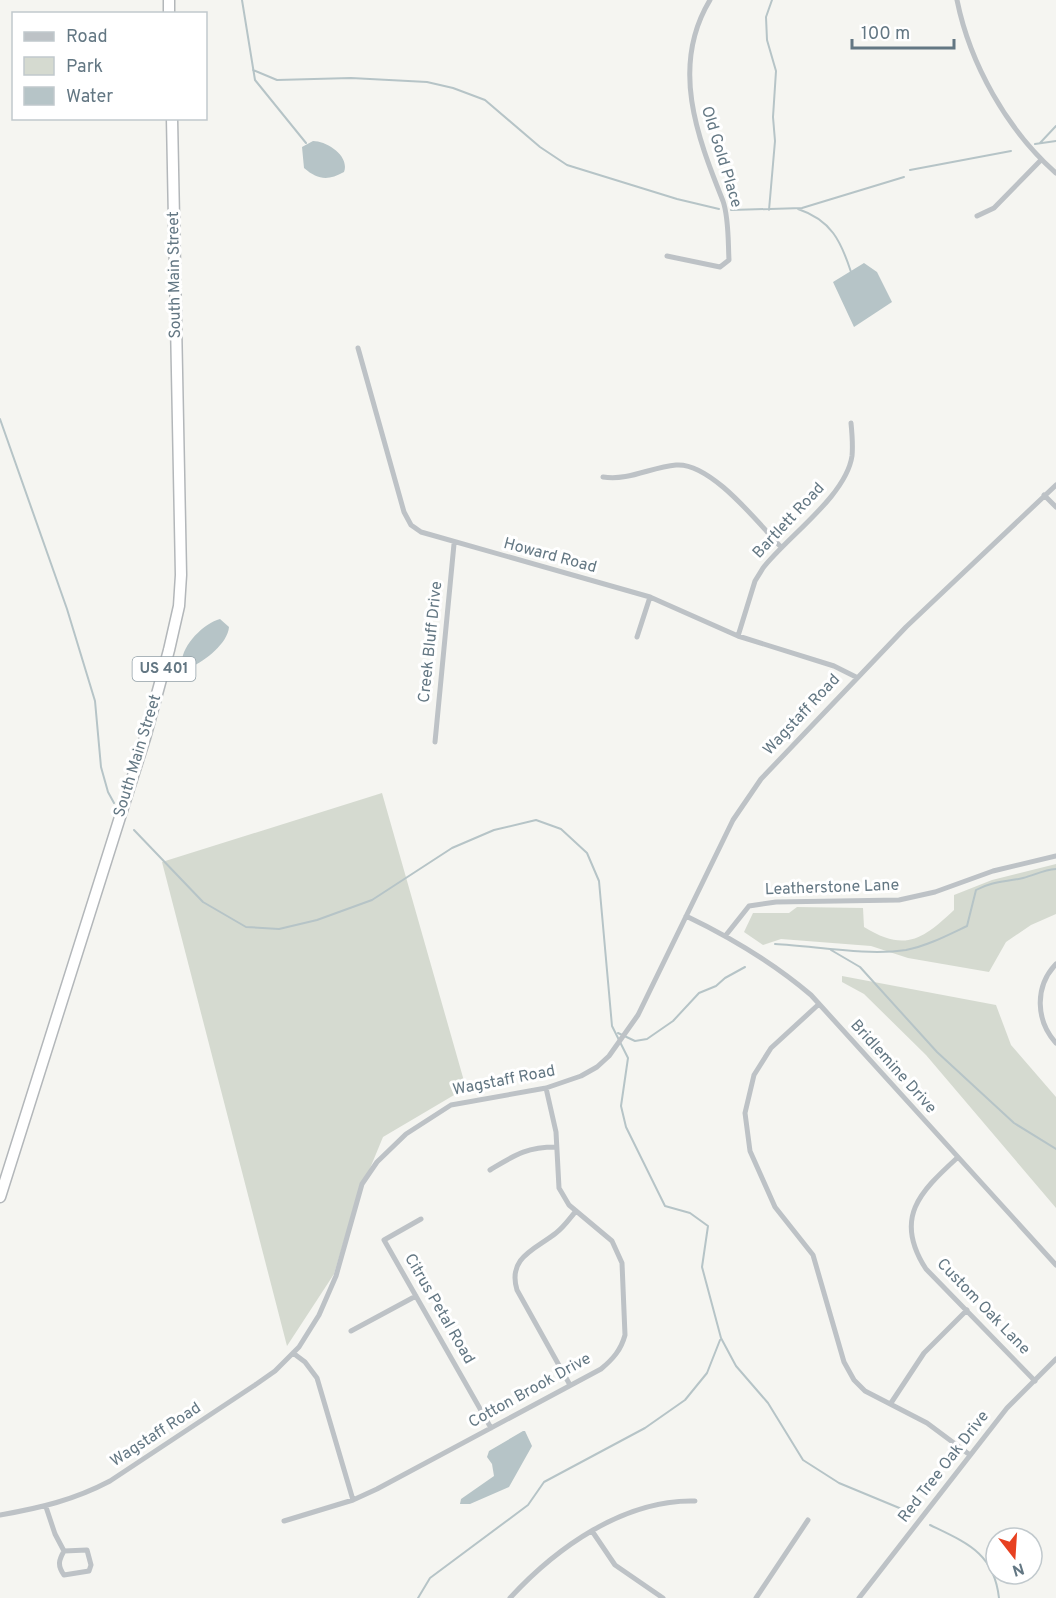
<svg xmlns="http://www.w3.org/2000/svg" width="1056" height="1598" viewBox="0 0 1056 1598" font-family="Overpass,sans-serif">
<rect width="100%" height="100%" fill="#f5f5f1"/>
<!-- green -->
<path fill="#d5dad0" d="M382 793 466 1088 383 1137 354 1207 334 1274 287 1346 162 862Z
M1056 864V914L1031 925 1006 942 989 972 908 958 871 946 781 939 763 945 744 932 753 913H789L797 907 863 908 864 927C905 952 922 940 954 910V895L992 880Z
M842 976 996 1005 1011 1045 1056 1097V1208L926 1055 864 994 842 982Z"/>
<!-- water -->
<path fill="#b6c4c7" d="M313 141C327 141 350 156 344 172 328 181 318 180 304 168L302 147Z
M864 263 877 272 892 302 854 327 833 282Z
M220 619 229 627C228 643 205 661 191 667L182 663C181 646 204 623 220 619Z
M523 1431H525L532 1446 509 1487 470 1504H460L461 1499 494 1476 492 1464 487 1457 489 1451Z"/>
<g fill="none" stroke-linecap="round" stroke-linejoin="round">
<!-- stream -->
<path stroke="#b6c4c7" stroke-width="2" d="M242 0 255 80 306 143
M253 70 277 80 351 78 427 82 453 88 485 100 540 147 567 165 677 199 719 209
M1040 143 1056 126
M1035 144 1056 141
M910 170 1011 151
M798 209C831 220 841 241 851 272
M731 210 802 208 904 177
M769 210 775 141 773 117 776 71 767 40 766 17 772 0
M0 419 67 609 95 701 101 767 108 792 114 803
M134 830 203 902 246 927 279 929 317 920 372 900 452 848 494 830 536 820 561 829 587 853 599 881 612 1026 628 1058 621 1106 626 1127 665 1206 690 1213 708 1226 702 1267 721 1338 736 1366 768 1403 803 1460 839 1483 909 1512
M775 944C815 946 866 956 906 950 927 946 948 935 967 926L976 890C992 881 1006 882 1023 878 1035 875 1043 870 1056 869
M831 950 860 967 937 1052 1014 1123 1056 1149
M618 1033 635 1041 647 1039 673 1021 699 993 716 986 725 978 745 967
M930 1525C967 1543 994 1553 999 1598
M418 1598 430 1578 528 1505 544 1482 645 1428 685 1400 707 1373 720 1340"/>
<defs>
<path id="highway" d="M169 0V14
M0 1197 145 738 169 650 179 606 181 575 172 118"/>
</defs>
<!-- highway casing -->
<use href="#highway" stroke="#b3b7ba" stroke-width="13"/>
<!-- street -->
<path stroke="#bdc2c6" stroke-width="5" d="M957 0C970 64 1007 130 1056 173
M977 216 994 208 1041 160
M667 256 720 267 729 260C728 243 729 218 723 201 697 136 670 66 710 0
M358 348 404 512 411 525 421 532 650 597 738 636 834 666 856 677
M603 477C629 481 651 467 676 465 711 462 758 523 781 547
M1044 495 1056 507
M738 636 755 581 763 568C788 536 846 496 852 456 853 445 852 433 851 423
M637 637 650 597
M435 742 454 544
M686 916C732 938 772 962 811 995L1056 1265
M726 935 749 906 776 902 899 900 935 892 993 871 1056 856
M1056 964C1034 987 1036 1021 1056 1043
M819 1004 771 1048 754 1075 745 1113 750 1151 775 1207 813 1255 844 1362 854 1380 865 1391 927 1423 970 1455
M957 1158C920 1192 893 1218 926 1269L1035 1381
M490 1170C515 1155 526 1147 556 1147
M421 1219 384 1240 491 1428
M351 1331 416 1296
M293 1353 305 1362 317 1378 353 1500
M570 1385 517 1290C507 1257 536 1249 556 1233 564 1227 570 1218 576 1211
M891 1403 924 1353 967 1310
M46 1507 55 1534 64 1551C59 1560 57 1565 64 1575L89 1571 91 1565 87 1550 64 1551
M0 1515C40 1508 74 1500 110 1481L255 1385 275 1371 299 1347 319 1315 336 1276 362 1184 377 1162 406 1134 451 1105 546 1088 581 1076 597 1067 609 1056 638 1015 733 820 761 779 906 627 1056 485
M284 1521 353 1500 377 1489 601 1369C613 1359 621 1350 625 1335L622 1263 612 1241 569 1205 559 1188 556 1132 546 1088
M592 1531 615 1565 663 1598
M510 1598C556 1548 624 1499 695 1501
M756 1598 808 1520
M859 1598 1007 1408 1056 1359"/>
<!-- highway -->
<use href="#highway" stroke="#fff" stroke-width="10"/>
</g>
<g text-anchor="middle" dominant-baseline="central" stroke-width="6" stroke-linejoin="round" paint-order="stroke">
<!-- shield labels -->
<rect fill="#fff" stroke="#92a0a8" stroke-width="1.5" x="132.5" y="657" width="63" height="24" rx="4.5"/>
<g font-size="15" font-weight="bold" fill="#637783">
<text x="164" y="669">US 401</text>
</g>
<!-- street labels -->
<g font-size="16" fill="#637783" stroke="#fff">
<text transform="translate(721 157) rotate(73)">Old Gold Place</text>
<text transform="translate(175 275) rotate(-91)">South Main Street</text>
<text transform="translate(789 521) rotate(-47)">Bartlett Road</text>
<text transform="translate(550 556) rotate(15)">Howard Road</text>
<text transform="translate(431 642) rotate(-84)">Creek Bluff Drive</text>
<text transform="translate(802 715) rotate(-47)">Wagstaff Road</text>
<text transform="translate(138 756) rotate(-73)">South Main Street</text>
<text transform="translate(832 888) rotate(-2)">Leatherstone Lane</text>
<text transform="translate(893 1067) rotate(48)">Bridlemine Drive</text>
<text transform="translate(504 1081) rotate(-11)">Wagstaff Road</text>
<text transform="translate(983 1307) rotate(46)">Custom Oak Lane</text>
<text transform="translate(439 1309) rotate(60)">Citrus Petal Road</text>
<text transform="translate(530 1391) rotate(-29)">Cotton Brook Drive</text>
<text transform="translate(156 1435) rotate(-33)">Wagstaff Road</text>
<text transform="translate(944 1467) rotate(-52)">Red Tree Oak Drive</text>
</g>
</g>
<!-- legend -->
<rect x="12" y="12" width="195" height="108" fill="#ffffff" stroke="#c1c9cd" stroke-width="1.5"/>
<rect x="24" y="32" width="30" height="9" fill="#bdc2c6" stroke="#c1c9cd" stroke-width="1.5"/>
<text x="66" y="42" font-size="18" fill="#637783">Road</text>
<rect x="24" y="57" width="30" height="18" fill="#d5dad0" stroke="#c1c9cd" stroke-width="1.5"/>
<text x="66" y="72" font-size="18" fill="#637783">Park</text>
<rect x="24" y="87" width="30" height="18" fill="#b6c4c7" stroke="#c1c9cd" stroke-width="1.5"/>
<text x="66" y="102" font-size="18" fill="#637783">Water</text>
<!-- north arrow -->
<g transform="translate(1014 1556) rotate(163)"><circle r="28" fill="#ffffff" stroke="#c1c9cd" stroke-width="1.5"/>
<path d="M0-4.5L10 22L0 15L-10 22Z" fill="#e74020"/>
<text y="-9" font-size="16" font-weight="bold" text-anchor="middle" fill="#637783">N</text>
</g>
<!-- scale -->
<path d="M852 39v9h102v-9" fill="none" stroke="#637783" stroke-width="3"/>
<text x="861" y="39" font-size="18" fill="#637783" stroke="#ffffff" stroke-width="4.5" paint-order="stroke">100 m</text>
</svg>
